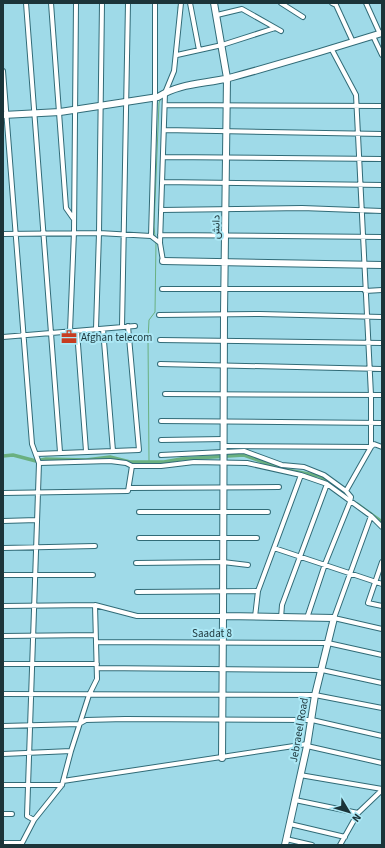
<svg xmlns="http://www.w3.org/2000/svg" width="385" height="848" viewBox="0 0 385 848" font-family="'Source Sans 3',Vazirmatn,sans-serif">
<rect width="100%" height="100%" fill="#9fdae8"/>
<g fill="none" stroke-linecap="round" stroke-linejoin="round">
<!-- stream -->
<path stroke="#6ab080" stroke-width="1" d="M178 8 179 3
M155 237 154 226 159 103 161 98
M149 461 148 339 149 320 155 312 156 242"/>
<!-- canal -->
<path stroke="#6ab080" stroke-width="3.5" d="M3 456 13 455 36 461 46 459 86 460 110 457 130 462H164L181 459 244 455 282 469 319 476 332 483 351 499
M357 504 382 522"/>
<defs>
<path id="street" d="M26 3 60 452
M51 3 66 208 73 218
M190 3 199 50
M281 3 303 17
M332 3 336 5 353 42
M366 3 380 34
M217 15 242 9 281 31
M373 36 382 55
M331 48 356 95 371 395V447L346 491
M177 55 222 45 275 28
M3 71 32 444 39 463 27 816 34 820
M165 105 382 106
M164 130 382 134
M163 157 382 159
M162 182 382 185
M161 210 302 208 382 211
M3 234 99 233 151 236 160 243
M160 235 382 237
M151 236 155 98V3
M163 261 160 243 165 93 174 71 181 3
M162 289H364
M365 291 382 290
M159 315 260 314 382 317
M122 327 128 3
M96 329 99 233 102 3
M103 329 113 451
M70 331 74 232 76 3
M77 331 86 451
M3 337 135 326
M160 340 382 343
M160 364 382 369
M165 394 382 395
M161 421 382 423
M161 440 224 439
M224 446 371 447 374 444 382 447
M36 454 139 450 128 326
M161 455 244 451 282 465 304 467 324 475 346 491 351 497 350 502 325 564 307 618
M39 463 110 461 126 463 132 466H161L194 462 247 463 301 475 327 484 371 516 382 527
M130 488 279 487
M3 493 128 491 132 466
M139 512H268
M371 516 334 618 382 629
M3 521 37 520
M139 538H257
M3 548 95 546
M274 548 382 584
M382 562 368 603 382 606
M136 563 223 562 248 565
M3 575H93
M137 592 258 591
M3 606 95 605 137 616H223
M255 617 258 591 301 475
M281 618 282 605 327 484
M3 636 95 635
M97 642 328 643 382 655
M3 664H97
M98 668 322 670 382 683
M3 694 315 695 382 708
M3 726 79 724 86 720 125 719 312 720 382 736
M307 746 382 763
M3 754 71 751
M300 775 382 789
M63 781 307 744
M3 785H62
M295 800 358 813
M3 814H12
M290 824 345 837
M286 839 312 845
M3 843H22
M21 845 34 820 62 785 71 751 89 695 97 679 95 605
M340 845 358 813 382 790"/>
<path id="secondary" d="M214 3 227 78 224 314 223 616 334 618 315 695 307 746 285 845
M3 115 60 112 158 97C179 83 205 84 229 78 280 64 331 49 382 33
M163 261 382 265
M222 758 223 616"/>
</defs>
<!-- street casing -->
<use href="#street" stroke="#316b77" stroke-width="6"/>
<!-- secondary casing -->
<use href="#secondary" stroke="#316b77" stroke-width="8"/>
<!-- street -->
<use href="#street" stroke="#fff" stroke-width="4"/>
<!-- secondary -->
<use href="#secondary" stroke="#fff" stroke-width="6"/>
</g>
<!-- icons -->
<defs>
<symbol id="office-bare" viewBox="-9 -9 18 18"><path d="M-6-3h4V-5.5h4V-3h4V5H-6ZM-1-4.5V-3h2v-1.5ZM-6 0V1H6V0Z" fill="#c73d21" stroke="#ace8f5" stroke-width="2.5" paint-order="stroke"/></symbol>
</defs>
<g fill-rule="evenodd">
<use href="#office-bare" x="58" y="326" width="22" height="22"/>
</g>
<g text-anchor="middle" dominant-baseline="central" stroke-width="4" stroke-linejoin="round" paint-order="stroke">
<!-- street labels -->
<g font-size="11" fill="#1b3439" stroke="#ace8f5">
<text transform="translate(216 227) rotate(-89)">دانش</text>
<text x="212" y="633">Saadat 8</text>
<text transform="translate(299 730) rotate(-80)">Jebraeel Road</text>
</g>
<!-- poi labels -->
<g font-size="11" fill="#1b3439" stroke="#ace8f5" text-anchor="start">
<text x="81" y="337">Afghan telecom</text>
</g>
</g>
<!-- border -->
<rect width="385" height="848" fill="none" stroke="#1b3439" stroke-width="8"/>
<!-- north arrow -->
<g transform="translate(349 812) rotate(128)" stroke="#ace8f5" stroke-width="3" paint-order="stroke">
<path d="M0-3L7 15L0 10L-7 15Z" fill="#1b3439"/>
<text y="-6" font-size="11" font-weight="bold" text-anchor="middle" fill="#1b3439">N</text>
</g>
</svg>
